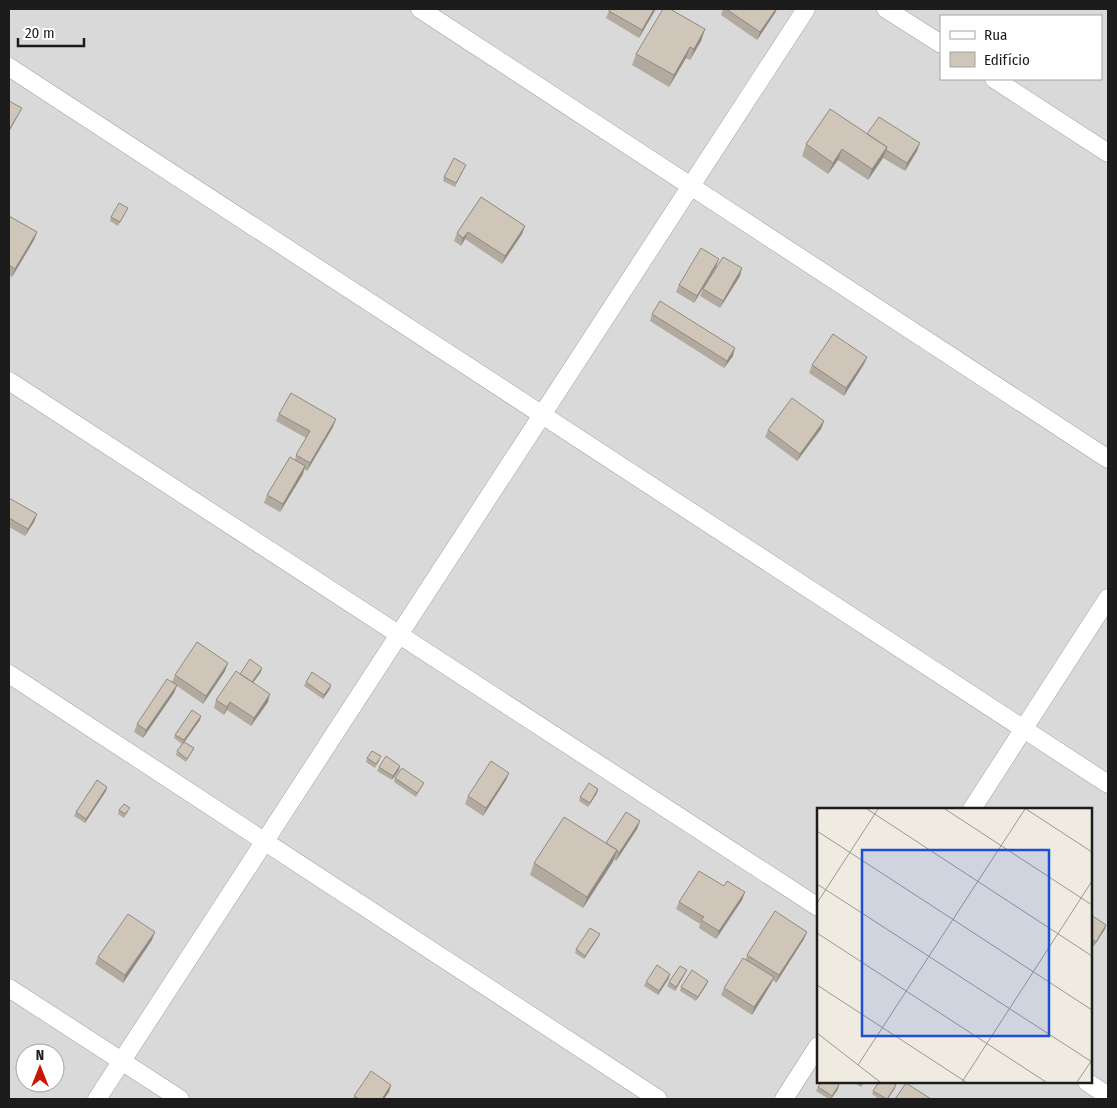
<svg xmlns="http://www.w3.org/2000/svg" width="1117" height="1108" viewBox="0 0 1117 1108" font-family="'Fira Sans Condensed',sans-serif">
<rect width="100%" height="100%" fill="#efebe0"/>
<!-- residential -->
<path fill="#dad9d9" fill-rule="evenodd" d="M9 9H1108V1099H9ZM941 16H1101V79H941ZM818 809H1091V1082H818ZM25 1053H55V1083H25Z"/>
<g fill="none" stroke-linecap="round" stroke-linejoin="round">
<defs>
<path id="minor" d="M420 9 1108 459
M886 9 941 44
M9 67 1108 784
M994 79 1108 153
M9 381 818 907
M9 674 658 1099
M972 809 1108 598
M9 988 180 1099
M1087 1082 1108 1096
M97 1099 806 9
M784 1099 818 1046"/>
</defs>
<!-- minor casing -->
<use href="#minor" stroke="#a3a3a3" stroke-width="19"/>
<!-- minor -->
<use href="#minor" stroke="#fff" stroke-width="18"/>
</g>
<!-- wall -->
<path fill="#b2a99f" d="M654 9 639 38 606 18 609 11Z
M723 9H777L775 13 757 40 721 15Z
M705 29 701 41 690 60 686 58 669 87 632 65 636 54Z
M806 144 917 151 905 171 883 158 868 180 838 160 828 174 802 156Z
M466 165 455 187 443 181 444 177Z
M481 197 525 226 522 234 502 264 465 239 461 246 454 241 457 233Z
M126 212 118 226 110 221 111 217Z
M9 216 37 232 34 240 12 277 9 275Z
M716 267 694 303 676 292 679 285Z
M740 276 720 308 700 296 703 289Z
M652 314 733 356 724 368 650 321Z
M867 357 864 364 844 396 809 373 812 365Z
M279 414 333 427 307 471 304 469 303 474 280 512 264 503 267 495 295 460 296 455 306 438 276 421Z
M824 421 821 429 797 461 765 437 768 430Z
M9 498 37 514 34 522 25 536 9 527Z
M225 671 203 704 177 686 174 693 143 738 134 732 137 724 172 682 175 675Z
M261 672 253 683 268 702 251 726 227 710 224 715 214 708 216 700 240 674Z
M306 682 330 689 323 699 304 686Z
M200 720 184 742 194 748 192 752 186 762 176 755 177 751 182 744 174 738 175 735Z
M367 758 380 760 375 768 366 762Z
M400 766 399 770 392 780 377 771 379 767Z
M509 773 506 780 483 816 465 804 468 796Z
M395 778 424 783 422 787 416 797 394 782Z
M107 787 106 791 85 823 74 816 76 812Z
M598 789 597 793 588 807 579 801 580 797Z
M119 810 128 812 124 818 118 814Z
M640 821 637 829 616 861 614 859 583 908 530 875 534 863 606 843Z
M724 886 745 892 742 900 716 939 699 928 700 924 676 909 679 902Z
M1091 915 1105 929 1094 946 1091 943Z
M598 938 584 959 575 953 576 949Z
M804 939 776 983 773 980 771 984 752 1015 721 995 724 988 746 959 747 955Z
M152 940 123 983 95 964 98 957Z
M687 970 685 974 675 991 667 986 669 982Z
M669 978 658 995 644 986 646 982Z
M707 984 696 1001 680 991 681 987Z
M853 1082H865L861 1087Z
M391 1085 389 1092 384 1099H353L354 1096Z
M896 1085 895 1089 888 1099H879L872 1094 873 1091Z
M818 1087 838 1089 831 1099H829L816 1091Z"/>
<!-- shaded-wall -->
<path fill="#918a82" d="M654 9H656L639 38 642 30Z
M776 9H777L775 13 757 40 760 32Z
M705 29 701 41 690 60 694 49Z
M690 47 686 58 669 87 674 75Z
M22 108 20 112 9 132V130Z
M920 143 917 151 905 171 907 163Z
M887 147 883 158 868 180 872 169Z
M842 149 838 160 828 174 833 163Z
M525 226 522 234 502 264 505 256Z
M37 232 34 240 12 277 15 269Z
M468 232 465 239 461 246 463 238Z
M719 259 716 267 694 303 697 296Z
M742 268 740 276 720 308 723 301Z
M735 348 733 356 724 368 727 361Z
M867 357 864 364 844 396 846 388Z
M336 419 333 427 307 471 310 463Z
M824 421 821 429 797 461 800 454Z
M305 466 303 474 280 512 283 504Z
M37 514 34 522 25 536 28 529Z
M228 663 225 671 203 704 206 696Z
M262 668 261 672 251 685 252 682Z
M177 685 174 693 143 738 146 730Z
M331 685 330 689 323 699 324 695Z
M270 694 268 702 251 726 254 718Z
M230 702 227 710 224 715 227 707Z
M201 716 200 720 183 744 184 740Z
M400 766 399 770 392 780 393 776Z
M509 773 506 780 483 816 486 808Z
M107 787 106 791 85 823 86 819Z
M598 789 597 793 588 807 590 803Z
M640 821 637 829 616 861 619 853Z
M617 850 613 862 583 908 587 897Z
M745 892 742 900 716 939 719 931Z
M1106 925 1105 929 1094 946 1096 942Z
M155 932 152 940 123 983 125 975Z
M807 932 804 939 776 983 779 975Z
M600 934 598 938 584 959 585 956Z
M687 970 685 974 675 991 676 987Z
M670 974 669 978 658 995 659 991Z
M774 977 771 984 752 1015 754 1007Z
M708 981 707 984 696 1001 698 997Z
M391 1085 389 1092 384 1099H382Z
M839 1085 838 1089 831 1099 832 1096Z"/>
<!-- building -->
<path fill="#cfc5b9" stroke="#918a82" d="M610 9H654L642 30 609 11Z
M663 9H670L705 29 694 49 690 47 674 75 636 54Z
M726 9H776L760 32Z
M9 101 22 108 9 130Z
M830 109 887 147 872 169 842 149 833 163 806 144Z
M879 117 920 143 907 163 886 150 887 147 867 134Z
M454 158 466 165 456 183 444 177Z
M481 197 525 226 505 256 468 232 463 238 457 233Z
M119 203 128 208 120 222 111 217Z
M9 216 37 232 15 269 9 265Z
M701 248 719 259 697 296 679 285Z
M723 257 742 268 723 301 703 289Z
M660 301 735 348 727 361 652 314Z
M833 334 867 357 846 388 812 365Z
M291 393 336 419 310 463 296 455 310 431 279 414Z
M792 398 824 421 800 454 768 430Z
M290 457 305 466 283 504 267 495Z
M9 498 37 514 28 529 9 518Z
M197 642 228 663 206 696 175 675Z
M250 659 262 668 252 682 240 674Z
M236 671 270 694 254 718 230 702 227 707 216 700Z
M312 672 331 685 324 695 306 682Z
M167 679 177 685 146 730 137 724Z
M192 710 201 716 184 740 175 735Z
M184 742 194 748 187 759 177 751Z
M372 751 381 756 376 764 367 758Z
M386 756 400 766 393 776 379 767Z
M491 761 509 773 486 808 468 796Z
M402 768 424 783 417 793 395 778Z
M97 780 107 787 86 819 76 812Z
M589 783 598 789 590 803 580 797Z
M124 804 130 808 125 814 119 810Z
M626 812 640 821 619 853 617 851V850L606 843Z
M564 817 617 850 587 897 534 863Z
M699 871 724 886 727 881 745 892 719 931 701 920 704 917 679 902Z
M775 911 807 932 779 975 747 955Z
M128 914 155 932 125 975 98 957Z
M1091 915 1106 925 1096 942 1091 938Z
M590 928 600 934 585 956 576 949Z
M743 958 774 977 754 1007 724 988Z
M657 965 670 974 659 991 646 982Z
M680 966 687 970 676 987 669 982Z
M692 970 708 981 698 997 681 987Z
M371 1071 391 1085 382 1099H359L354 1096Z
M821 1082H834L839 1085 832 1096 818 1087Z
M879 1082H891L896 1085 887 1099 873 1091Z
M906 1083 931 1099H895Z"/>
<!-- overview -->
<g transform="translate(817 808)">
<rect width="275" height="275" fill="#efebe0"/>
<path fill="none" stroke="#9b9892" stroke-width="1" d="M50 1 275 148M128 1 275 97M209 1 275 44M0 23 275 202M0 76 275 254M0 95 61 1M0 125 229 274M0 177 149 274M0 225 63 274M41 257 208 1M145 274 275 73M260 274 275 252"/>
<path fill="#1d4ed8" fill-opacity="0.15" stroke="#1d4ed8" stroke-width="2.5" d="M45 42H232V228H45Z"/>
<rect width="275" height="275" fill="none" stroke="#1c1c1c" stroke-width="2.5"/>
</g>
<!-- border -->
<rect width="1117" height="1108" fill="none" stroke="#1c1c1c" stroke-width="20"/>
<!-- legend -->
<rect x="940" y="15" width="162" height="65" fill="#ffffff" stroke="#a4a4a4"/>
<rect x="950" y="31" width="25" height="8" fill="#ffffff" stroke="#a4a4a4"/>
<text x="984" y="40" font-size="15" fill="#1c1c1c">Rua</text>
<rect x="950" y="52" width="25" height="15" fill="#cfc5b9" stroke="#a4a4a4"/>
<text x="984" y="65" font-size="15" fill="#1c1c1c">Edifício</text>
<!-- north arrow -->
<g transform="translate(40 1068)"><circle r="24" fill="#ffffff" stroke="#a4a4a4"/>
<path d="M0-4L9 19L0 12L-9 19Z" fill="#c81600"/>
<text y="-8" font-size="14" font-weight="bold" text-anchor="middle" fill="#1c1c1c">N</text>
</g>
<!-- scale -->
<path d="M18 38v8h66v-8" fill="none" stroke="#1c1c1c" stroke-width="2.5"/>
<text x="25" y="38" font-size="15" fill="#1c1c1c" stroke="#ffffff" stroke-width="4" paint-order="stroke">20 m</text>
</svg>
